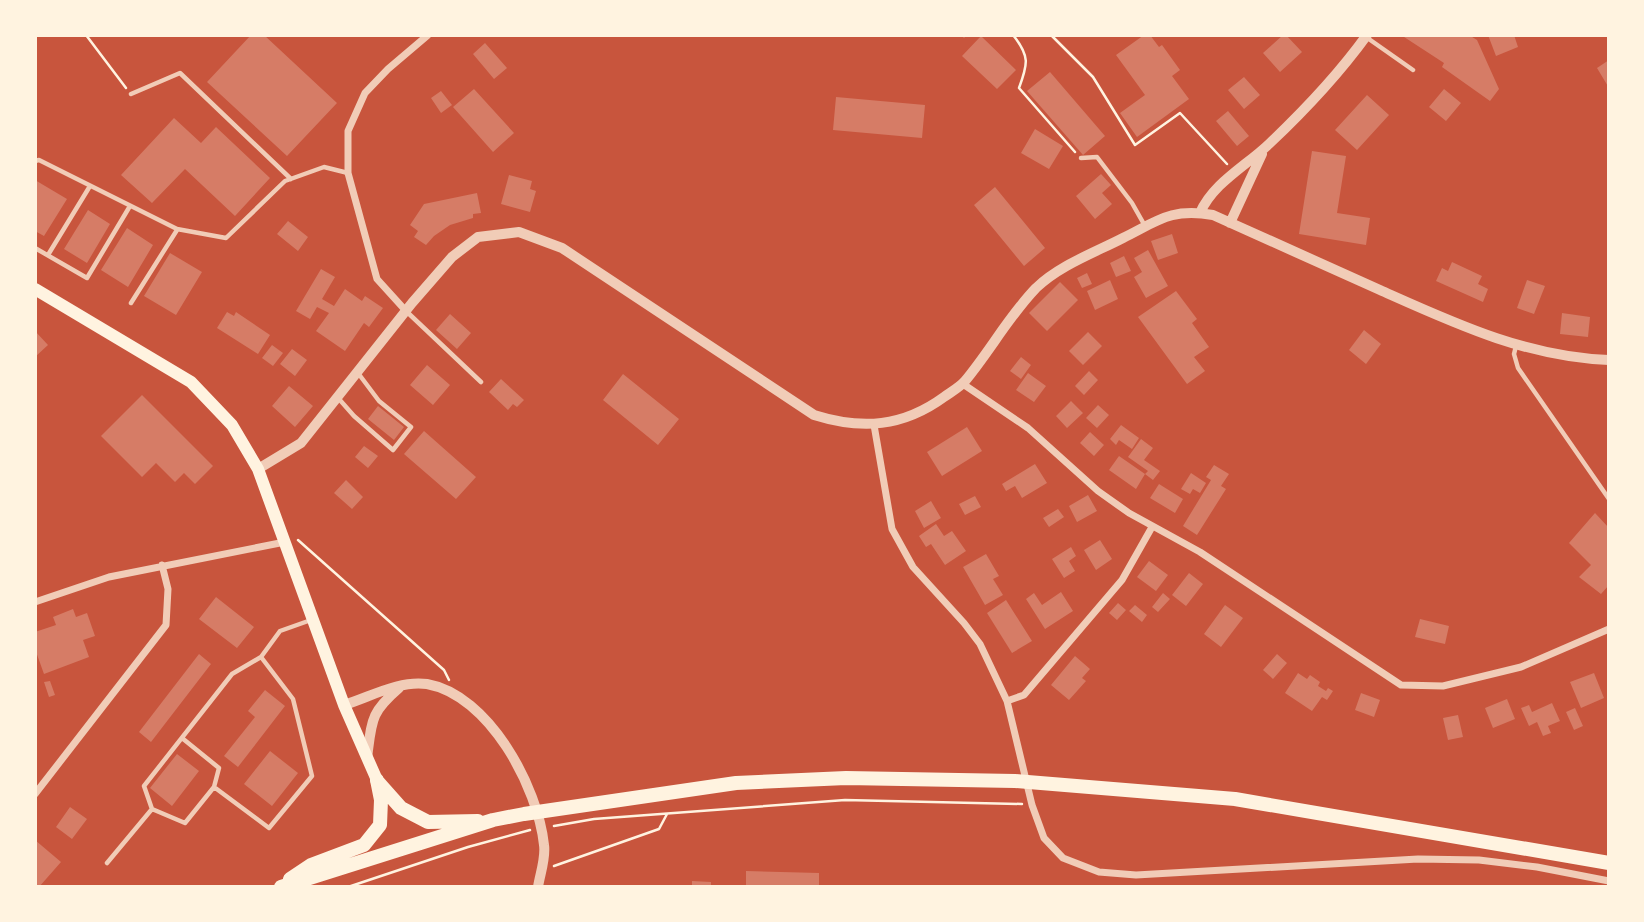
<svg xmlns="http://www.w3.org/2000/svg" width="1644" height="922" viewBox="0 0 1644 922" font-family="Raleway,sans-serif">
<rect width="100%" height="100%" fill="#c8553d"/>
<!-- building -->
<path fill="#d67c66" d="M251 35H264L337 103 287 156 207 82Z
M1144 35H1150L1159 47 1162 45 1180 70 1172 76 1189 99 1137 137 1120 113 1145 95 1116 55Z
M1283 35H1286L1302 52 1280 72 1263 53Z
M1401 35H1469L1477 40 1499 89 1490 101 1442 67 1444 63Z
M1488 35H1514L1518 47 1496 56Z
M981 36 1016 70 997 89 962 56Z
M485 43 507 68 494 79 473 54Z
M1609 60V88L1597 68Z
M1050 72 1105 136 1083 155 1027 91Z
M1244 77 1260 95 1244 109 1228 90Z
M474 89 514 133 493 152 453 107Z
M1444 89 1461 103 1446 121 1429 107Z
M441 91 452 105 441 113 431 98Z
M1367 95 1389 115 1357 150 1335 130Z
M836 97 925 105 922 138 833 130Z
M1228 111 1249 136 1237 146 1216 121Z
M174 118 201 143 216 127 270 178 235 216 185 169 152 203 121 175Z
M1035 129 1063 146 1049 169 1021 153Z
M1312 151 1346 156 1337 213 1370 218 1366 245 1299 234Z
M1101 174 1111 185 1102 193 1112 204 1095 219 1076 196Z
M509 175 532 181 530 189 536 191 530 212 501 204Z
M35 180 67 199 44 236 35 231Z
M995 187 1045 248 1024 266 974 205Z
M477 193 481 213 473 214V218L450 225 434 236 426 245 414 237 418 231 410 225 424 204Z
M88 210 110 224 87 263 64 249Z
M288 221 308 237 298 251 277 234Z
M127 228 153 245 128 287 101 270Z
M1172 234 1178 253 1158 260 1151 241Z
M1148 250 1168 286 1146 298 1134 277 1142 272 1134 258Z
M170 253 202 272 176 315 144 296Z
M1124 256 1131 271 1116 277 1110 263Z
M1452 262 1482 276 1478 284 1488 289 1483 302 1436 281 1442 268 1448 271Z
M321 269 335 277 322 299 334 306 345 289 362 301 365 296 383 308 369 327 364 323 345 351 316 331 329 313 317 307 310 319 296 311Z
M1087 273 1092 284 1082 288 1077 278Z
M1110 280 1118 299 1095 310 1087 291Z
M1527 280 1545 286 1534 314 1517 308Z
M1060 282 1078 300 1047 331 1029 313Z
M1176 291 1197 319 1192 323 1209 347 1194 357 1205 371 1187 384 1138 317Z
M227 312 234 316 236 312 270 335 258 354 217 328Z
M1562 313 1590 317 1588 337 1560 334Z
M450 314 471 333 457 349 436 330Z
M1364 330 1381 344 1366 364 1349 350Z
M35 331 48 345 35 357Z
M1088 332 1102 346 1083 365 1069 351Z
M272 345 283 353 273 366 262 358Z
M292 349 307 360 295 376 280 364Z
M1021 357 1031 365 1021 379 1010 371Z
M427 365 450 385 433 405 410 385Z
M1089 371 1098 380 1084 395 1075 386Z
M1028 373 1046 386 1034 402 1016 390Z
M623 374 679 419 658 445 603 400Z
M501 379 524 400 517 407 513 404 508 410 489 392Z
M289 386 313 406 295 427 272 406Z
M142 395 213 466 195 484 184 473 175 482 156 463 142 477 101 436Z
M1071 401 1083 413 1067 428 1056 416Z
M1098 405 1109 415 1097 428 1086 418Z
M378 406 404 427 394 440 368 419Z
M1121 425 1139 438 1132 449 1119 440 1116 445 1110 439Z
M967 427 982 451 942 476 927 452Z
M424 431 476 477 456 499 404 454Z
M1090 432 1104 445 1094 456 1080 443Z
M1141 439 1153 448 1144 460 1160 471 1153 480 1145 474 1148 471 1128 457Z
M364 446 378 456 368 468 355 457Z
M1119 456 1145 474 1136 489 1109 470Z
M1035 464 1047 483 1022 498 1015 486 1006 491 1002 484Z
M1214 465 1229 474 1221 486 1226 489 1197 535 1183 526 1211 480 1206 477Z
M1191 473 1206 483 1200 493 1193 489 1190 494 1181 489Z
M346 480 363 497 352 509 334 493Z
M1159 484 1183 499 1175 513 1150 498Z
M1088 495 1097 511 1077 522 1069 506Z
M975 496 981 507 965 515 959 504Z
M931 501 941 518 924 528 915 511Z
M1058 509 1064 517 1049 527 1043 518Z
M1595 513 1609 528V585L1601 594 1579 577 1591 565 1569 543Z
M936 524 944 536 952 531 966 551 945 565 931 544 926 547 919 536Z
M1100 540 1112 559 1096 570 1084 550Z
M1071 547 1076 556 1069 561 1075 571 1064 578 1052 559Z
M986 554 999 576 993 579 1003 595 985 605 963 567Z
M1149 561 1168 575 1156 591 1137 577Z
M1189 573 1203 584 1186 606 1172 595Z
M1061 592 1073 611 1045 629 1026 599 1034 593 1042 605Z
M1163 593 1170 599 1158 612 1152 607Z
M216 597 254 627 237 648 199 619Z
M1006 600 1032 641 1012 653 987 613Z
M1118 603 1126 610 1117 620 1109 613Z
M1135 605 1147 615 1142 622 1129 611Z
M1225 605 1243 618 1221 647 1204 634Z
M73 609 76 617 87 613 95 636 83 640 89 657 44 674 35 649V632L56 625 53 617Z
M1420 619 1449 626 1445 644 1415 637Z
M199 654 211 664 151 742 139 732Z
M1277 654 1287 663 1273 679 1263 670Z
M1075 656 1090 669 1082 678 1086 681 1069 700 1051 685Z
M1298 673 1307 679 1310 675 1320 682 1318 686 1326 691 1328 688 1333 691 1327 700 1322 697 1312 711 1285 693Z
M1594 673 1604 698 1581 708 1570 682Z
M50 681 55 695 49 697 44 682Z
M265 690 285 706 238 767 224 756 255 717 248 711Z
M1361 693 1380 700 1374 717 1355 710Z
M1507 699 1515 719 1493 728 1485 708Z
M1552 703 1560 721 1548 726 1551 733 1543 736 1537 722 1529 726 1521 708 1529 705 1532 712Z
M1575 708 1583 726 1574 730 1566 712Z
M1458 715 1463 737 1448 740 1443 718Z
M270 751 298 773 272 806 244 784Z
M177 754 199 771 172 806 150 788Z
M70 807 87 819 72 839 56 827Z
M35 840 61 862 39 887H35Z
M746 871 819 873V887H746Z
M692 881 711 882V887H692Z"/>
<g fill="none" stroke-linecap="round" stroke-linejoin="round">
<!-- path -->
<path stroke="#fff3e0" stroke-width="2.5" d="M86 35 126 88
M1013 35C1030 56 1028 64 1019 88L1075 152
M1051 35 1093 77 1135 145 1180 113 1227 164
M964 36V35
M298 540 444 670 449 680
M554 826 594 819 845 800 1022 804
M554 866 659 829 667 814
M348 887 468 847 530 830"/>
<!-- service -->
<path stroke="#f1ccb7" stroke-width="4.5" d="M1366 37 1413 70
M131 94 180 73 291 179
M1081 158 1097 157 1132 203 1145 226
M35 161 39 160 177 229 226 238 285 181 324 167 348 173
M35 248 87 278 130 206
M48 255 90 186
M131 303 177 230
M406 311 481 382
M1516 346 1514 354 1518 368 1609 499
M339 399 354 416 393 450 411 427 379 401 358 373
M182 738 219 768 214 787
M152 809 185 823 214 787 269 828 312 776 293 699 261 657
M107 863 152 809 144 786 232 674 261 657 280 631 311 620"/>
<!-- minor -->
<path stroke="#f1ccb7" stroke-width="7" d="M406 311 377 279 348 173V131L365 93 388 69 428 35
M963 384 1028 428 1098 491 1129 513 1200 552 1401 685 1443 686 1521 667 1609 629
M874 425 892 529 913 567 964 623 980 644 1007 701 1032 805 1044 838 1063 858 1099 872 1136 875 1418 859 1479 860 1537 867 1609 881
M35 602 109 577 285 542
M1007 701 1024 695 1122 580 1152 527
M35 794 166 625 168 589 162 565"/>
<!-- tertiary -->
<path stroke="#f1ccb7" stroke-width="10" d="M1200 213C1213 183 1246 166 1269 144 1305 110 1338 75 1367 35
M1230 223 1262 154
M258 469 301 443 412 303 452 257 478 237 519 232 562 248 814 415C862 430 903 427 944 397 951 392 960 387 965 381 990 351 1009 316 1036 288 1060 265 1094 253 1123 238 1159 220 1171 208 1213 215 1268 240 1324 265 1380 290 1454 323 1526 357 1609 360
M344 705C370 697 399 680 427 684 489 695 538 787 544 845 546 858 540 874 538 887
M367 758C372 720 370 713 399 688"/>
<!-- secondary -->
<path stroke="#fff3e0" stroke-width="12" d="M35 289 191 382 232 425 258 469 344 705 377 780"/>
<!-- primary -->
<path stroke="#fff3e0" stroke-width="14" d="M377 781 401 808 428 822 478 821
M290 879 311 865 364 845 380 825 381 800 377 780
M281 887 493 820 524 814 736 783 846 778 1015 781 1235 799 1609 863"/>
</g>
<!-- border -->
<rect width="1644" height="922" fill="none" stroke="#fff3e0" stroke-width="74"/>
</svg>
